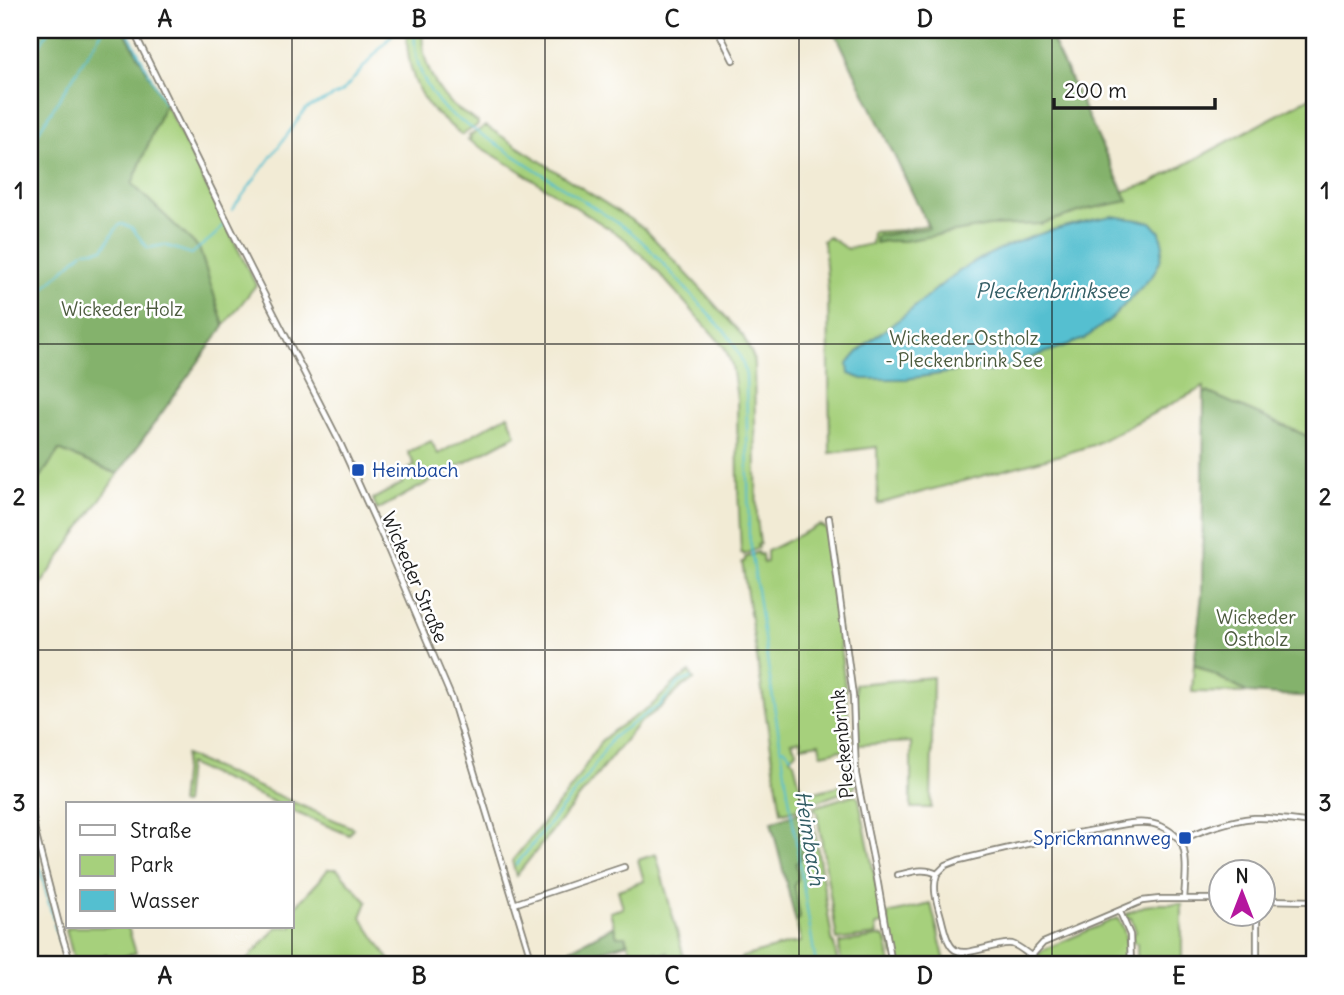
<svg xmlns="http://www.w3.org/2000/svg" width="1344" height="995" viewBox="0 0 1344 995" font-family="Delius,sans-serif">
<rect width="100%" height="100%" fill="#fff"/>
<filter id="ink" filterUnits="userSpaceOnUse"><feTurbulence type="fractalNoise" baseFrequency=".0143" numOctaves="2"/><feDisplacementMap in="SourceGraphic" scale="14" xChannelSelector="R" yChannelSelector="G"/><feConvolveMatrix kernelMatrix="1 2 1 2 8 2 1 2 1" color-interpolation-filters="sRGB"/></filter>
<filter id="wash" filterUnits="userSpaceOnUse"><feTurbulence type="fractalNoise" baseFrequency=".00686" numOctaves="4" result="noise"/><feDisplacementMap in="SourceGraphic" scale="28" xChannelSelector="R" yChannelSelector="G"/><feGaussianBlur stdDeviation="1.57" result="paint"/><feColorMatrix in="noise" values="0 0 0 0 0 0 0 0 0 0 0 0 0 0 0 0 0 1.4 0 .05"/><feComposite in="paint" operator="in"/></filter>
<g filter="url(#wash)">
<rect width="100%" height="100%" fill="#f2ebd5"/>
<!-- green -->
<path fill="#a6d07c" stroke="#61764c" stroke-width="2" d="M407 30H423C420 56 432 84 450 103 458 111 469 116 478 122V125L462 135C450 125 438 117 428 105 412 84 406 55 407 30Z
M1314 95V690L1205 581 1204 387 1093 445 1064 454 878 504 877 447 830 453 828 289 824 243 822 241 829 237 847 249 871 244 872 232 902 230 967 217 1118 193 1151 183Z
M165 103 256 285 224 326 199 248 132 184Z
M486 126 645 229 700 288 743 336 753 356 754 366 757 518 760 544 757 545 758 548 744 555 743 553H741L738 489 737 399 732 365 725 348 651 264 625 239 512 166 468 140 471 138 469 136Z
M508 415 516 435 377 510 373 499 403 483 398 474 415 466 408 452 431 441 438 454Z
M59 450 118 474 30 600V493Z
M819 525 826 528 827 531 852 748 821 754 819 743 801 746 800 740 791 742 797 751 790 757 794 762 804 801 801 806 798 807V809L784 813 783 811 781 812 742 562 745 561V558L758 552 759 555 762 554 763 563 767 562V551Z
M1194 664 1248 693 1192 692Z
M690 672 694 680 683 686 660 708 638 724 516 876 512 861 572 787 601 741 613 731 652 705 677 681Z
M933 677 931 808H911V742L858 745 855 684Z
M185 755 353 828 349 835 292 811V804H278L188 764 184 804H180Z
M851 764 856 785 853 789 813 803 808 798V794L849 783 847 766Z
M852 795H856L859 799 884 924 876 925 877 935 837 940 817 812 814 810V807Z
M811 809 833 944H834L838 965H737L742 957 792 943V944L801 942 796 922 800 917 794 884 798 879 796 863 804 843 799 812Z
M656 854 686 965H677L675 958 669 960 667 952 658 955 656 952 635 957 632 954 625 936 617 937 610 912 623 908 618 890 644 881 638 860Z
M328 869H337L367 902 361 917 393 965H242L277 927H292V910L319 881Z
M931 904 945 961 986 954 987 957 985 960 981 958 976 965H899L898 955H893L887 914Z
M1158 904H1182V965H1133H1137V943H1133L1132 934 1136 932 1131 918 1127 919 1126 914 1144 906Z
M1117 918C1129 931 1126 949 1126 965H1029L1038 954 1045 949Z
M70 927H128L136 953 109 961 106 954 100 957 90 965H75L66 929Z
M884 936 886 939 891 965H841L839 943Z"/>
<!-- forest -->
<path fill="#84b26c" stroke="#506744" stroke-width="2" d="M30 30H124L165 103 132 184 199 248 224 326 118 474 59 450 30 493Z
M834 30H1047L1128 201 1089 209 1041 224 989 226 904 241H886L875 243 876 236 929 228Z
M1207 392 1314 439V697L1248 693 1194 664 1202 594 1204 393Z
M799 812 804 843 801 859 796 863 798 879 794 884 800 918 796 922 771 822Z
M614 926 617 936H625L627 943 588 955 560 965H541Z"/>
<!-- water -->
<path fill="#54bfd0" stroke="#386e76" stroke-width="2" d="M1112 216 1151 222 1160 232 1163 246 1160 261 1153 275 1112 318 1084 339 994 371 982 372 967 364H963L953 372 906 379H863L849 374 848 364C864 342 883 332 905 315 925 299 947 278 969 265 1012 240 1063 225 1112 216Z"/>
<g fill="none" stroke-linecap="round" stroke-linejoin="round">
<!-- stream -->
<path stroke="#54bfd0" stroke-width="2" d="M127 30 164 103
M415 30C412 62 425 89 447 112L630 231 647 246 728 335C737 348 743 360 746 376L749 534 771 686 816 965
M30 60 49 30
M30 145 103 30
M232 210 306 109 342 92 396 30
M86 251 103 249C110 241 112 230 121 224L131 227 148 248 164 245 192 254C201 244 215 239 223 225
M30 305 40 292 83 252
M781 748H784L791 756
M30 826 35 848
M37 857 53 919
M516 865 588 776 612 738 621 731 660 705 679 683 691 678
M54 924 62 950
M64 956 67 965"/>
</g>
</g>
<g filter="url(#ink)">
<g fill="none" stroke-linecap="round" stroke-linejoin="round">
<defs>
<path id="minor" d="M133 30 238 243 340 443 385 542 452 699 533 965
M718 30 733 60
M829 518 853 696 856 774 877 878 892 965
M30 797 35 832 61 932 71 965
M1180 841C1200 830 1231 820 1254 818 1273 817 1294 821 1314 823
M937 874C932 888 937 903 941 917 951 960 956 955 995 946 1000 945 1006 943 1012 944 1019 946 1025 952 1031 956
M898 875C912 872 924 867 937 874L946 865 959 860C1006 849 1052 837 1100 829 1115 826 1132 821 1148 823 1160 824 1173 831 1180 841 1189 854 1185 884 1184 899
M1264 900 1314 901
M514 904 624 867
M1120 912 1130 935 1131 965
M1023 965 1043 943 1142 901 1160 899H1222
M1257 965V914"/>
</defs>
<!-- minor casing -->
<use href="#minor" stroke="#878478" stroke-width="8"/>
<!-- minor -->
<use href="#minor" stroke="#fff" stroke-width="4.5"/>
</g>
</g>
<!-- grid -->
<path fill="none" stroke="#1c1c1c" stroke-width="2" stroke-opacity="0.55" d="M292 30V804M545 30V965M799 30V965M1052 30V965M30 344H1314M30 650H1314M292 927V965"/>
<!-- markers -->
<g fill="#1a4fb4" stroke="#fff" stroke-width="2.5">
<rect x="351" y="463" width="14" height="14" rx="3.5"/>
<rect x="1178" y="831" width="14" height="14" rx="3.5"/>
</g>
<g text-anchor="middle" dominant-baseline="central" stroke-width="5" stroke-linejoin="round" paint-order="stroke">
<!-- park labels -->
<g font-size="19" fill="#4c5b3e" stroke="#fff">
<text x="122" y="309">Wickeder Holz</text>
<text x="964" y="338">Wickeder Ostholz<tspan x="964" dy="22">- Pleckenbrink See</tspan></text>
<text x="1256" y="617">Wickeder<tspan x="1256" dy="22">Ostholz</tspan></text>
</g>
<!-- transit labels -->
<g font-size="19" fill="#164399" stroke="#fff" text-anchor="start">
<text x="372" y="470">Heimbach</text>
<text x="1171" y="838" text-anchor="end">Sprickmannweg</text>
</g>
<!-- street labels -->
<g font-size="19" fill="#1c1c1c" stroke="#fff">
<text transform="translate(415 577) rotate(67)">Wickeder Straße</text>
<text transform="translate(842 744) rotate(-95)">Pleckenbrink</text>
</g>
<!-- water labels -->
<g font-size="21" font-style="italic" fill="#325d64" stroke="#fff">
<text x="1052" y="290">Pleckenbrinksee</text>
<text transform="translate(810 838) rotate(81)">Heimbach</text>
</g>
</g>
<!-- margin -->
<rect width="1344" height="995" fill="none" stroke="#fff" stroke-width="77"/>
<!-- legend -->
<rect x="66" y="802" width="228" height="126" fill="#ffffff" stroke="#a4a4a4" stroke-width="2"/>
<rect x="80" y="825" width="35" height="10" fill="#ffffff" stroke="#a4a4a4" stroke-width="2"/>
<text x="130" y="838" font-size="21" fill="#1c1c1c">Straße</text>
<rect x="80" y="855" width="35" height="21" fill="#a6d07c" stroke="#a4a4a4" stroke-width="2"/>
<text x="130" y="872" font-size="21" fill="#1c1c1c">Park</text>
<rect x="80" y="890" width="35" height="21" fill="#54bfd0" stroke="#a4a4a4" stroke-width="2"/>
<text x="130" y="908" font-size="21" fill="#1c1c1c">Wasser</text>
<!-- north arrow -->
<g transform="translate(1242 893)"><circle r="33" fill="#ffffff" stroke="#a4a4a4" stroke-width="2"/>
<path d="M0-5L12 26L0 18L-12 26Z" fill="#b5179e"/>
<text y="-10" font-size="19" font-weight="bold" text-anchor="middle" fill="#1c1c1c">N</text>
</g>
<!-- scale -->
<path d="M1054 98v10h161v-10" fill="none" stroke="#1c1c1c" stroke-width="3.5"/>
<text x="1064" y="98" font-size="21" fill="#1c1c1c" stroke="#ffffff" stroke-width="5" paint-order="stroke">200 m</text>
<rect x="38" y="38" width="1268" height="918" fill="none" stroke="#1c1c1c" stroke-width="2.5"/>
<g font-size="23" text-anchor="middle" font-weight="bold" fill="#1c1c1c">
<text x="165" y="27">A</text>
<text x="419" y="27">B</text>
<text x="672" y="27">C</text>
<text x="925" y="27">D</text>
<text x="1179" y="27">E</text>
<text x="19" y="199">1</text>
<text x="1325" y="199">1</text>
<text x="19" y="505">2</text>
<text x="1325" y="505">2</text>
<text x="19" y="811">3</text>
<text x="1325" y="811">3</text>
<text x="165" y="984">A</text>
<text x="419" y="984">B</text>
<text x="672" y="984">C</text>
<text x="925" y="984">D</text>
<text x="1179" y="984">E</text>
</g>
</svg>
